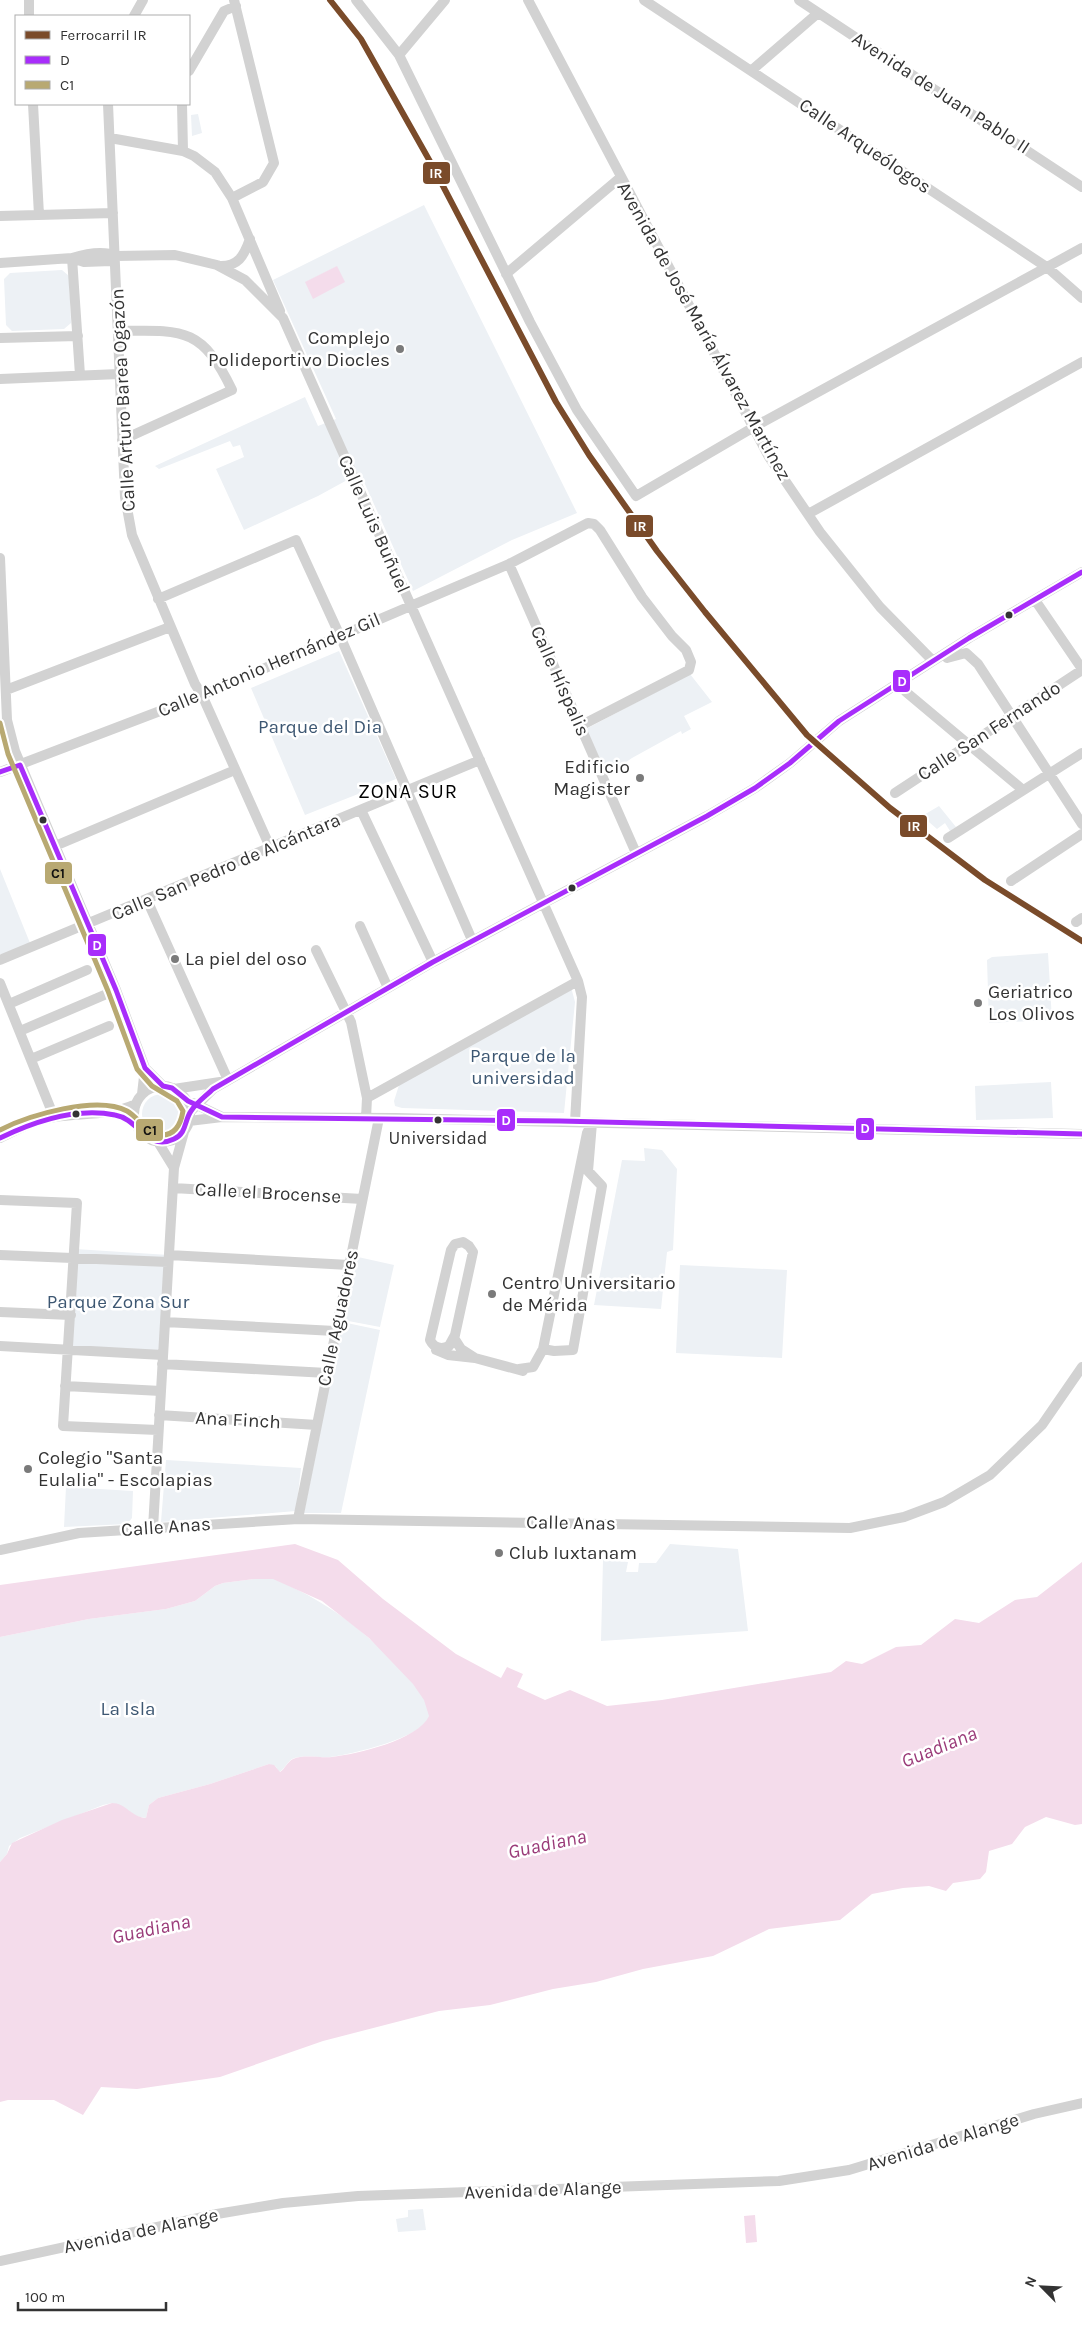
<svg xmlns="http://www.w3.org/2000/svg" width="1082" height="2327" viewBox="0 0 1082 2327" font-family="Karla,sans-serif">
<rect width="100%" height="100%" fill="#fff"/>
<!-- green -->
<path fill="#edf1f5" d="M198 114 202 133 192 136 191 115Z
M424 205 577 513 512 540 413 591 360 473 318 496 244 530 216 469 244 457 240 445 233 447 230 441 159 469 155 466 305 397 318 426 336 419 273 280Z
M62 270 69 276 71 323 64 329 12 331 6 325 4 279 10 273Z
M339 651 396 779 305 815 251 688Z
M690 674 712 702 684 716 691 729 682 734 681 731 632 758 616 769 605 771 586 729Z
M939 806 956 827 950 831 945 823 937 829 922 816Z
M0 869 30 943 3 954H0Z
M1048 953 1052 1020 989 1023 987 960 992 957Z
M571 987 575 1002 564 1113 402 1108 395 1106 394 1101 399 1085Z
M1051 1082 1053 1118 976 1120 975 1086Z
M142 1114a20 20 0 1 1 40 0a20 20 0 1 1-40 0Z
M644 1148 662 1150 677 1169 673 1250 667 1252 661 1309 594 1305 622 1160 645 1161Z
M75 1249 169 1255 163 1355 68 1349Z
M358 1257 394 1265 380 1327 343 1320Z
M680 1265 787 1270 782 1358 676 1353Z
M342 1322 380 1330 341 1513H304Z
M166 1460 301 1468 296 1511 161 1522Z
M66 1487 133 1491 132 1518 127 1524 64 1527Z
M670 1544 738 1549 748 1631 601 1641 603 1560 628 1562 626 1572H638L639 1563H656Z
M273 1578C281 1581 287 1585 294 1588 331 1606 363 1630 392 1660 402 1671 432 1699 429 1716 426 1737 349 1755 330 1757 319 1758 303 1754 292 1759 287 1762 285 1769 279 1772L276 1767 269 1764 210 1784 158 1798 149 1805 146 1818 135 1816 112 1803 103 1805 20 1838 9 1846 7 1854 0 1862V1637L89 1619 166 1609 195 1601 215 1586 223 1583 254 1579Z
M423 2209 426 2230 398 2232 396 2219 408 2217V2210Z"/>
<!-- water -->
<path fill="#f4dceb" d="M337 266 345 282 313 299 305 282Z
M295 1544 338 1560 383 1599 456 1654 501 1678 507 1667 523 1674 517 1687 545 1700 570 1690 607 1706 662 1700 831 1672 846 1661 862 1664 896 1647 921 1645 955 1619 979 1623 1015 1600 1037 1597 1082 1562V1824L1075 1825 1046 1817 1025 1827 1012 1844 989 1851 986 1872 980 1879 953 1883 946 1891 929 1886 903 1888 872 1894 840 1920 769 1929 713 1956 643 1969 596 1982 553 1989 490 2005 439 2011 323 2041 220 2077 137 2089 101 2087 83 2115 54 2100H8L0 2102V1862L7 1854 12 1843 62 1820 112 1803C126 1803 131 1817 146 1818L149 1805 158 1798 210 1784 269 1764 274 1765 280 1772C285 1769 287 1762 293 1759 304 1754 319 1758 332 1757 357 1754 418 1740 429 1716L424 1700 413 1684 369 1638 322 1601 273 1579H254L223 1583 215 1586 195 1601 166 1609 89 1619 0 1637V1585Z
M755 2215 757 2242 746 2243 744 2216Z"/>
<g fill="none" stroke-linecap="round" stroke-linejoin="round">
<!-- minor -->
<path stroke="#d2d2d2" stroke-width="10" d="M29 0V16
M356 0 399 55 530 322 577 410 636 496 754 427 1082 248
M528 0 769 457 820 532 880 607 933 661
M644 0 1048 268 1082 298
M799 0 1082 187
M134 16 143 0
M399 55 445 0
M752 70 818 13
M189 71 224 11 236 6
M33 104 39 215
M108 104 125 497 132 535 195 684 202 695 270 847
M182 104 183 151
M110 138 183 151 194 156 215 172 232 198 280 311
M232 198 263 182 274 163 234 0
M0 216 113 213
M72 258C85 254 103 250 116 256L175 255 217 265 245 280 283 318 578 981 582 997 575 1122
M72 258 84 262 111 261 116 256
M0 263 72 258 80 375
M219 266C238 267 244 256 250 239
M506 274 621 177
M119 331C183 330 202 327 232 390L122 440
M0 338 78 336
M0 379 119 374
M808 514 1082 362
M0 558 7 720 15 751 116 990 145 1068 142 1094
M509 564 636 853
M158 599 296 540 340 636 472 940
M1035 600 1082 669
M947 658 966 653 978 664 1082 824
M6 690 170 627
M906 692 1023 790
M0 772 202 695 509 564 588 523 594 524 600 530 642 597 672 636 686 650 691 662 689 670 580 726
M895 793 1082 670
M361 810 433 962
M948 838 1082 753
M55 846 235 770
M1011 881 1082 834
M147 900 228 1080
M1076 922 1082 918
M360 926 388 988
M316 950 351 1022 367 1098 366 1118
M0 960 480 760
M0 983 54 1117
M9 1004 87 970
M20 1031 116 990
M31 1059 109 1026
M145 1068 163 1086
M134 1114a28 28 0 1 1 56 0a28 28 0 1 1-56 0Z
M174 1089 220 1082
M367 1098 578 981
M193 1103 222 1117
M190 1112 213 1089 433 962 707 816 755 788 790 763 839 721 969 638 1082 572
M189 1121 222 1117 395 1118 1082 1134
M0 1138C18 1129 35 1120 55 1117 83 1113 109 1116 136 1104
M158 1142 174 1168
M173 1188 362 1199
M0 1200 77 1203 63 1426 158 1430
M463 1242 469 1246 473 1252 455 1335 449 1346C441 1350 434 1348 430 1340L451 1250 455 1244Z
M0 1255 168 1262
M169 1255 349 1265
M0 1312 71 1315
M165 1322 335 1331
M454 1338 461 1349 475 1358
M0 1346 163 1355
M436 1350 448 1355 475 1358 523 1371
M162 1364 327 1373
M519 1369 533 1367 543 1349 587 1133 592 1123 588 1171 602 1186 573 1350 554 1351 543 1349
M65 1386 161 1391
M159 1415 317 1425
M298 1519 379 1118
M153 1528 174 1168 184 1132
M0 1550 79 1533 298 1519 850 1528 904 1517 944 1502 990 1475 1042 1425 1082 1367
M0 2261 217 2214 283 2203 358 2196 779 2181 849 2170 1034 2114 1082 2103"/>
<defs>
<path id="bus-1" d="M0 772 20 765 116 990 145 1068 163 1086 172 1088 188 1101 222 1117 560 1121 1082 1134
M0 1138C35 1121 76 1107 115 1115 139 1119 147 1152 174 1139 187 1133 184 1121 191 1111 197 1102 206 1096 213 1089L433 962 707 816 755 788 790 763 839 721 969 638 1082 572"/>
<path id="bus-2" d="M0 723 8 754 108 991 137 1069 152 1086 177 1101 183 1111C181 1123 176 1135 162 1135 149 1136 138 1117 127 1111 97 1095 29 1115 0 1130"/>
</defs>
<!-- bus-1 casing -->
<use href="#bus-1" stroke="#fff" stroke-width="9"/>
<!-- bus-2 casing -->
<use href="#bus-2" stroke="#fff" stroke-width="9"/>
<!-- bus-1 -->
<use href="#bus-1" stroke="#a82dfb" stroke-width="5"/>
<!-- bus-2 -->
<use href="#bus-2" stroke="#b8a972" stroke-width="5"/>
<defs>
<path id="rail-1" d="M330 0 361 39 432 165 556 402 589 455 657 551 705 612 807 735 890 808 985 880 1082 941"/>
</defs>
<!-- rail-1 casing -->
<use href="#rail-1" stroke="#fff" stroke-width="10"/>
<!-- rail-1 -->
<use href="#rail-1" stroke="#7a4b2a" stroke-width="6"/>
</g>
<!-- markers -->
<g fill="#7a7a7a" stroke="#fff" stroke-width="2">
<circle cx="400" cy="349" r="5"/>
<circle cx="640" cy="778" r="5"/>
<circle cx="175" cy="959" r="5"/>
<circle cx="978" cy="1003" r="5"/>
<circle cx="492" cy="1294" r="5"/>
<circle cx="28" cy="1469" r="5"/>
<circle cx="499" cy="1553" r="5"/>
</g>
<g fill="#333" stroke="#fff" stroke-width="2">
<circle cx="1009" cy="615" r="4.5"/>
<circle cx="43" cy="820" r="4.5"/>
<circle cx="572" cy="888" r="4.5"/>
<circle cx="76" cy="1114" r="4.5"/>
<circle cx="438" cy="1120" r="4.5"/>
</g>
<g text-anchor="middle" dominant-baseline="central" stroke-width="5" stroke-linejoin="round" paint-order="stroke">
<!-- bus labels -->
<g font-size="18" fill="#333" stroke="#fff">
<text x="438" y="1138">Universidad</text>
</g>
<!-- street labels -->
<g font-size="19" fill="#333" stroke="#fff">
<text transform="translate(941 93) rotate(33)">Avenida de Juan Pablo II</text>
<text transform="translate(865 146) rotate(34)">Calle Arqueólogos</text>
<text transform="translate(704 331) rotate(61)">Avenida de José María Álvarez Martínez</text>
<text transform="translate(123 400) rotate(-93)">Calle Arturo Barea Ogazón</text>
<text transform="translate(374 524) rotate(66)">Calle Luis Buñuel</text>
<text transform="translate(269 665) rotate(-23)">Calle Antonio Hernández Gil</text>
<text transform="translate(560 681) rotate(66)">Calle Híspalis</text>
<text transform="translate(989 731) rotate(-33)">Calle San Fernando</text>
<text transform="translate(226 867) rotate(-23)">Calle San Pedro de Alcántara</text>
<text transform="translate(268 1193) rotate(3)">Calle el Brocense</text>
<text transform="translate(338 1318) rotate(-78)">Calle Aguadores</text>
<text transform="translate(238 1420) rotate(3)">Ana Finch</text>
<text transform="translate(571 1523) rotate(1)">Calle Anas</text>
<text transform="translate(166 1527) rotate(-4)">Calle Anas</text>
<text transform="translate(943 2142) rotate(-17)">Avenida de Alange</text>
<text transform="translate(543 2190) rotate(-2)">Avenida de Alange</text>
<text transform="translate(141 2231) rotate(-12)">Avenida de Alange</text>
</g>
<!-- poi labels -->
<g font-size="19" fill="#333" stroke="#fff" text-anchor="start">
<text x="390" y="338" text-anchor="end">Complejo<tspan x="390" dy="22">Polideportivo Diocles</tspan></text>
<text x="630" y="767" text-anchor="end">Edificio<tspan x="630" dy="22">Magister</tspan></text>
<text x="185" y="959">La piel del oso</text>
<text x="988" y="992">Geriatrico<tspan x="988" dy="22">Los Olivos</tspan></text>
<text x="502" y="1283">Centro Universitario<tspan x="502" dy="22">de Mérida</tspan></text>
<text x="38" y="1458">Colegio "Santa<tspan x="38" dy="22">Eulalia" - Escolapias</tspan></text>
<text x="509" y="1553">Club Iuxtanam</text>
</g>
<!-- park labels -->
<g font-size="19" fill="#3d5772" stroke="#fff">
<text x="320" y="727">Parque del Dia</text>
<text x="523" y="1056">Parque de la<tspan x="523" dy="22">universidad</tspan></text>
<text x="118" y="1302">Parque Zona Sur</text>
<text x="128" y="1709">La Isla</text>
</g>
<!-- neighbourhood labels -->
<g font-size="20" letter-spacing="1" fill="#000" stroke="#fff">
<text x="408" y="791">ZONA SUR</text>
</g>
<!-- water labels -->
<g font-size="20" font-style="italic" fill="#9a3b79" stroke="#fff">
<text transform="translate(939 1747) rotate(-22)">Guadiana</text>
<text transform="translate(547 1844) rotate(-12)">Guadiana</text>
<text transform="translate(151 1929) rotate(-12)">Guadiana</text>
</g>
</g>
<g stroke="#fff" stroke-width="2">
<rect x="422" y="161" width="29" height="24" rx="5" fill="#7a4b2a"/>
<rect x="625" y="514" width="29" height="24" rx="5" fill="#7a4b2a"/>
<rect x="892" y="669" width="19" height="24" rx="5" fill="#a82dfb"/>
<rect x="899" y="814" width="29" height="24" rx="5" fill="#7a4b2a"/>
<rect x="44" y="861" width="29" height="24" rx="5" fill="#b8a972"/>
<rect x="87" y="933" width="20" height="24" rx="5" fill="#a82dfb"/>
<rect x="496" y="1108" width="20" height="24" rx="5" fill="#a82dfb"/>
<rect x="855" y="1117" width="20" height="24" rx="5" fill="#a82dfb"/>
<rect x="135" y="1118" width="29" height="24" rx="5" fill="#b8a972"/>
</g>
<g font-size="14" text-anchor="middle" font-weight="bold" fill="#fff">
<text x="436" y="178">IR</text>
<text x="640" y="531">IR</text>
<text x="902" y="686">D</text>
<text x="914" y="831">IR</text>
<text x="97" y="950">D</text>
<text x="506" y="1125">D</text>
<text x="865" y="1133">D</text>
</g>
<g font-size="14" text-anchor="middle" font-weight="bold" fill="#111">
<text x="58" y="878">C1</text>
<text x="150" y="1135">C1</text>
</g>
<!-- legend -->
<rect x="15" y="15" width="175" height="90" fill="#ffffff" stroke="#adadad"/>
<rect x="25" y="31" width="25" height="8" fill="#7a4b2a" stroke="#adadad"/>
<text x="60" y="40" font-size="15" fill="#333333">Ferrocarril IR</text>
<rect x="25" y="56" width="25" height="8" fill="#a82dfb" stroke="#adadad"/>
<text x="60" y="65" font-size="15" fill="#333333">D</text>
<rect x="25" y="81" width="25" height="8" fill="#b8a972" stroke="#adadad"/>
<text x="60" y="90" font-size="15" fill="#333333">C1</text>
<!-- north arrow -->
<g transform="translate(1042 2287) rotate(294)" stroke="#ffffff" stroke-width="4" paint-order="stroke">
<path d="M0-4L9 19L0 12L-9 19Z" fill="#333333"/>
<text y="-8" font-size="14" font-weight="bold" text-anchor="middle" fill="#333333">N</text>
</g>
<!-- scale -->
<path d="M18 2302v8h148v-8" fill="none" stroke="#333333" stroke-width="2.5"/>
<text x="25" y="2302" font-size="15" fill="#333333" stroke="#ffffff" stroke-width="4" paint-order="stroke">100 m</text>
</svg>
